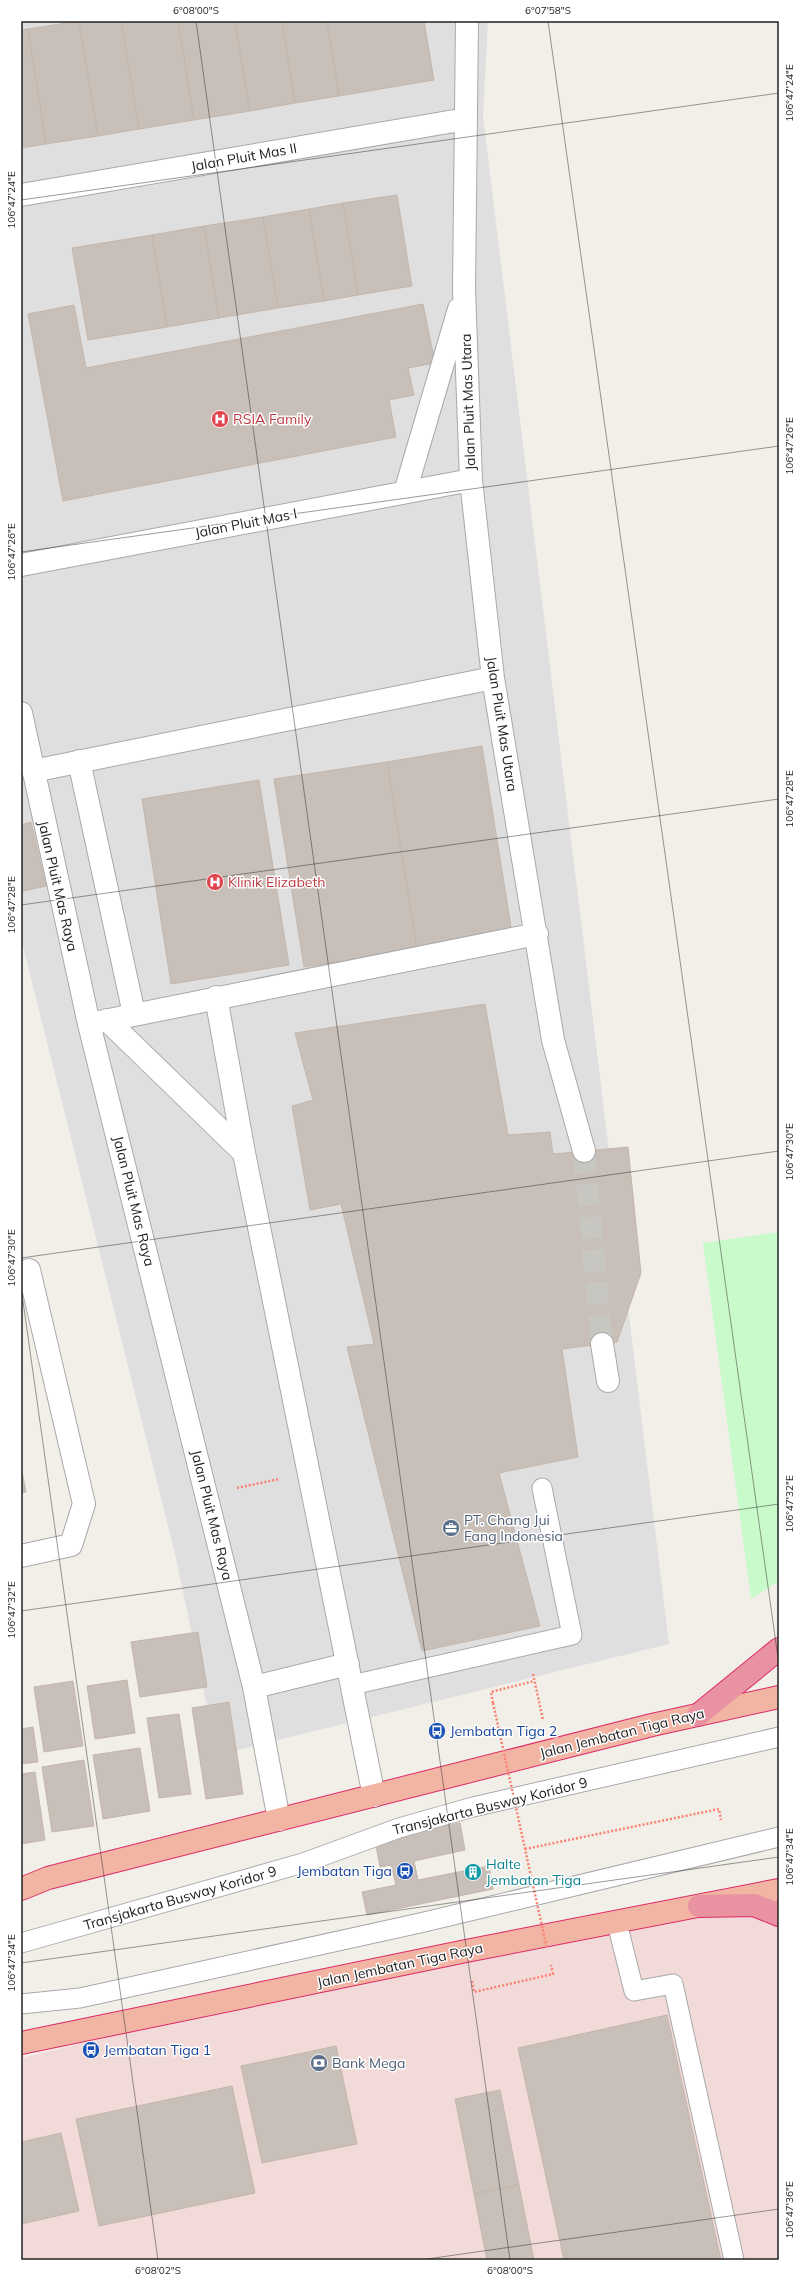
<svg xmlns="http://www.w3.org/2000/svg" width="800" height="2281" viewBox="0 0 800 2281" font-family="Mulish,sans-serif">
<rect width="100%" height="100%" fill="#f2efe9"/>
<!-- residential -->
<path fill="#e0dfdf" d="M21 21H488L483 116 669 1644 217 1755 176 1558 21 939Z"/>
<!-- commercial -->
<path fill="#f2dad9" d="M779 1877V2260H21V2058Z"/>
<!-- park -->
<path fill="#c8facc" d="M779 1232V1581L751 1599 703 1243Z"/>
<!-- building -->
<path fill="#c7bfb8" stroke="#c4b6ab" d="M79 21H121L139 129 98 136Z
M79 21 98 136 46 144 28 29Z
M121 21H178L194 120 139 129Z
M178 21H235L250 111 194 120Z
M235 21H282L295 103 250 111Z
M282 21H327L339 96 295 103Z
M327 21H424L434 80 339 96Z
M28 29 46 144 21 148V30Z
M397 195 412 286 358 295 343 203Z
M343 203 358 295 324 301 309 209Z
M309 209 324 301 278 308 263 217Z
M263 217 278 308 219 318 204 226Z
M204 226 219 318 167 327 152 235Z
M152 235 167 327 88 340 72 248Z
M423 304 435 363 408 368 414 395 389 400 396 437 63 501 28 314 74 305 86 368Z
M482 746 512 933 417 949 387 762Z
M387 762 417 949 304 967 274 779Z
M259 780 289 965 171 984 142 799Z
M31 822 46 886 23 891 21 882V825Z
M485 1004 508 1135 550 1132 553 1154 628 1147 641 1273 617 1342 562 1349 578 1457 499 1473 540 1626 422 1651 347 1347 374 1344 341 1204 310 1210 292 1106 313 1100 295 1033Z
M21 1467 26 1492 21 1493Z
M198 1632 207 1687 140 1697 131 1642Z
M127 1680 135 1733 95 1739 87 1686Z
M73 1681 83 1746 44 1752 34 1687Z
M229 1702 243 1794 206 1799 192 1708Z
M179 1714 191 1794 159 1798 147 1718Z
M33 1727 38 1762 21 1764V1729Z
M140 1748 150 1811 103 1819 93 1755Z
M84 1760 94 1826 52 1832 42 1767Z
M35 1772 45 1840 21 1844V1774Z
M460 1823 465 1850 414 1861 418 1880 489 1866 493 1889 367 1915 362 1892 396 1885 391 1865 380 1867 375 1840Z
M667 2015 721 2260H564L518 2048Z
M336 2046 357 2144 262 2163 241 2066Z
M232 2086 255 2193 99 2226 76 2119Z
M500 2090 519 2185 474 2194 455 2099Z
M61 2133 79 2211 21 2224V2142Z
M519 2185 534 2260H487L474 2194Z"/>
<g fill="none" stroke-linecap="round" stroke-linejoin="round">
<!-- minor-tunnel -->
<path stroke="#c8c6c1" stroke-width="22" stroke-dasharray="22 11" stroke-linecap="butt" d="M584 1151 602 1344"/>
<defs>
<path id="service" d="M352 1685 572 1635 542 1488
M617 1923 634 1991 673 1984 734 2260
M21 1943 303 1863 399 1828 473 1807 779 1737
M21 2004 80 1998 420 1923 779 1837"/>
<path id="minor" d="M467 21 464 290 471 480 493 678 553 1040 584 1151
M21 195 466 119
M405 492 459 309
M21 565 471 480
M21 713 89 1024 254 1687 279 1820
M79 761 134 1014
M33 771 493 678
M216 997 244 1153 374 1796
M107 1020 244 1153
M89 1024 537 934
M602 1344 608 1381
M21 1556 71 1545 84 1504 29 1270
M254 1687 348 1664"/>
<path id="trunk" d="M21 1889 48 1878 652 1725 779 1697
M21 2043 466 1951 779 1890"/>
<path id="motorway" d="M698 1715 779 1649
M699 1906 754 1905 779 1915"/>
</defs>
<!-- service casing -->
<use href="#service" stroke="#a9a9a9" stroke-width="21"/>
<!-- minor casing -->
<use href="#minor" stroke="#a9a9a9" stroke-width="24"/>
<!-- trunk casing -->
<use href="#trunk" stroke="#dc2a67" stroke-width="24"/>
<!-- motorway casing -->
<use href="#motorway" stroke="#dc2a67" stroke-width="24"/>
<!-- path -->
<path stroke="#fa8072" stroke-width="2.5" stroke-dasharray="2 2" stroke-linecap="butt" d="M237 1488 279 1479
M533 1674 543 1720
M493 1703 491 1692 534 1681
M525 1849 719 1809 721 1820
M472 1981 474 1992 553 1974 551 1965"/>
<!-- service -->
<use href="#service" stroke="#fff" stroke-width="19"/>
<!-- minor -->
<use href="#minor" stroke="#fff" stroke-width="22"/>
<!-- trunk -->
<use href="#trunk" stroke="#f2b4a3" stroke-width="22"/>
<!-- motorway -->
<use href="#motorway" stroke="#e892a2" stroke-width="22"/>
<!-- path-bridge -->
<path stroke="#fa8072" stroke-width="2.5" stroke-dasharray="2 2" stroke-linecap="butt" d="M493 1703 547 1949"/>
</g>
<!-- ticks -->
<path fill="none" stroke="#222" stroke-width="1" stroke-opacity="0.45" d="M196 21 510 2260M548 21 779 1665M21 200 779 93M21 552 779 446M21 905 779 799M21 1258 779 1151M21 1287 158 2260M21 1611 779 1504M21 1963 779 1857M420 2260 779 2209"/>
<!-- icons -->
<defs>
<symbol id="hospital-disc" viewBox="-11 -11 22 22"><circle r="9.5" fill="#e0444e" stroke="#fff"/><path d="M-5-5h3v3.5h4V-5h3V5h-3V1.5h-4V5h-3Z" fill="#fff"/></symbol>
<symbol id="office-disc" viewBox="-11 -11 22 22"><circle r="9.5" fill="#5c6f8a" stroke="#fff"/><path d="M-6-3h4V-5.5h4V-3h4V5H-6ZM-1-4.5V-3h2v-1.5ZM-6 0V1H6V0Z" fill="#fff"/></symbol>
<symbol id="bus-disc" viewBox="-11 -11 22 22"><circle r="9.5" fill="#1a4fb4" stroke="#fff"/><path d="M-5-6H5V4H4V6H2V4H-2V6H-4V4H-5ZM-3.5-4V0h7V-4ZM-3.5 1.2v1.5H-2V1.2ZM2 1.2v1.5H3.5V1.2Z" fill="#fff"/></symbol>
<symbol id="building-disc" viewBox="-11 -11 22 22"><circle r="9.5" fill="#0f9aa8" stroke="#fff"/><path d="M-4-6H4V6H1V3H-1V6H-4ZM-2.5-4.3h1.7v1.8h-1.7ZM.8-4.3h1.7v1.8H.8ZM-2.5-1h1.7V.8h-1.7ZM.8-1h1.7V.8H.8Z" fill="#fff"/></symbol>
<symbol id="bank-disc" viewBox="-11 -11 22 22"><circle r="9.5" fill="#5c6f8a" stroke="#fff"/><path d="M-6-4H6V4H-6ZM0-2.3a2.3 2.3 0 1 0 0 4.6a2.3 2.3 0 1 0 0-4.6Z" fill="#fff"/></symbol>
</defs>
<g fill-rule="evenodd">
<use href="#hospital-disc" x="210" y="409" width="20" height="20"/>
<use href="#hospital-disc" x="205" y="872" width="20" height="20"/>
<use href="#office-disc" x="441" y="1518" width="20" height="20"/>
<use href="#bus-disc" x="427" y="1721" width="20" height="20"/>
<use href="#bus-disc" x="395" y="1861" width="20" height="20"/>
<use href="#building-disc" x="463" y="1862" width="20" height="20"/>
<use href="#bus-disc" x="81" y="2040" width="20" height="20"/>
<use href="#bank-disc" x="309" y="2053" width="20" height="20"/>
</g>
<g text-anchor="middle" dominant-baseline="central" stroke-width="3" stroke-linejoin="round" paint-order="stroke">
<!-- street labels -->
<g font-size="14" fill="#222" stroke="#fff">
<text transform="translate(244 157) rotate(-10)">Jalan Pluit Mas II</text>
<text transform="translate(468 402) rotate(-92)">Jalan Pluit Mas Utara</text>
<text transform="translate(246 523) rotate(-11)">Jalan Pluit Mas I</text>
<text transform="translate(502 724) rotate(81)">Jalan Pluit Mas Utara</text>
<text transform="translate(58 886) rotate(77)">Jalan Pluit Mas Raya</text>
<text transform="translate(134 1201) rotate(76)">Jalan Pluit Mas Raya</text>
<text transform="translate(212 1515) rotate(76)">Jalan Pluit Mas Raya</text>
<text transform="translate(622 1733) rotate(-14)">Jalan Jembatan Tiga Raya</text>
<text transform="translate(490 1806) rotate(-14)">Transjakarta Busway Koridor 9</text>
<text transform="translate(180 1898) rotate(-16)">Transjakarta Busway Koridor 9</text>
<text transform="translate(400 1965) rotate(-12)">Jalan Jembatan Tiga Raya</text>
</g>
<!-- health labels -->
<g font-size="14" fill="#be3a42" stroke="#fff" text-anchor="start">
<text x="233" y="419">RSIA Family</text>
<text x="228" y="882">Klinik Elizabeth</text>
</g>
<!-- service labels -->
<g font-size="14" fill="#4e5e75" stroke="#fff" text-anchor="start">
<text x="464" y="1520">PT. Chang Jui<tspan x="464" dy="16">Fang Indonesia</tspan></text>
<text x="332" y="2063">Bank Mega</text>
</g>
<!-- transit labels -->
<g font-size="14" fill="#164399" stroke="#fff" text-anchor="start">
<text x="450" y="1731">Jembatan Tiga 2</text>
<text x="392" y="1871" text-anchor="end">Jembatan Tiga</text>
<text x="104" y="2050">Jembatan Tiga 1</text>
</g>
<!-- culture labels -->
<g font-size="14" fill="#0d838f" stroke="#fff" text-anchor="start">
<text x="486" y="1864">Halte<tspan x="486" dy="16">Jembatan Tiga</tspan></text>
</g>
</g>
<!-- border -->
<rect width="800" height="2281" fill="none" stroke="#ffffff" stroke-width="44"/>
<rect x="22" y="22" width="756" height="2237" fill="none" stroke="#222" stroke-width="1.5"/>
<g font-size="10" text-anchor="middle" fill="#222">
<text x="196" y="14">6°08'00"S</text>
<text x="548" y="14">6°07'58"S</text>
<text transform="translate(789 93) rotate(-90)" y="4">106°47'24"E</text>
<text transform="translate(11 200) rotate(-90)" y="4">106°47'24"E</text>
<text transform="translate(789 446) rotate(-90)" y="4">106°47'26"E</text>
<text transform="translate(11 552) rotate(-90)" y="4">106°47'26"E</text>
<text transform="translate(789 799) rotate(-90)" y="4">106°47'28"E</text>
<text transform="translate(11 905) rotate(-90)" y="4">106°47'28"E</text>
<text transform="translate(789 1152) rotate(-90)" y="4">106°47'30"E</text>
<text transform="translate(11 1258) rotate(-90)" y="4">106°47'30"E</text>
<text transform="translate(789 1504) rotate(-90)" y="4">106°47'32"E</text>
<text transform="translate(11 1610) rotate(-90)" y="4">106°47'32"E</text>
<text transform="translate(789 1857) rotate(-90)" y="4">106°47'34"E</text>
<text transform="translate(11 1963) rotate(-90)" y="4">106°47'34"E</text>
<text transform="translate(789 2210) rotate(-90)" y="4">106°47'36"E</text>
<text x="158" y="2274">6°08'02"S</text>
<text x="510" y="2274">6°08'00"S</text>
</g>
</svg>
